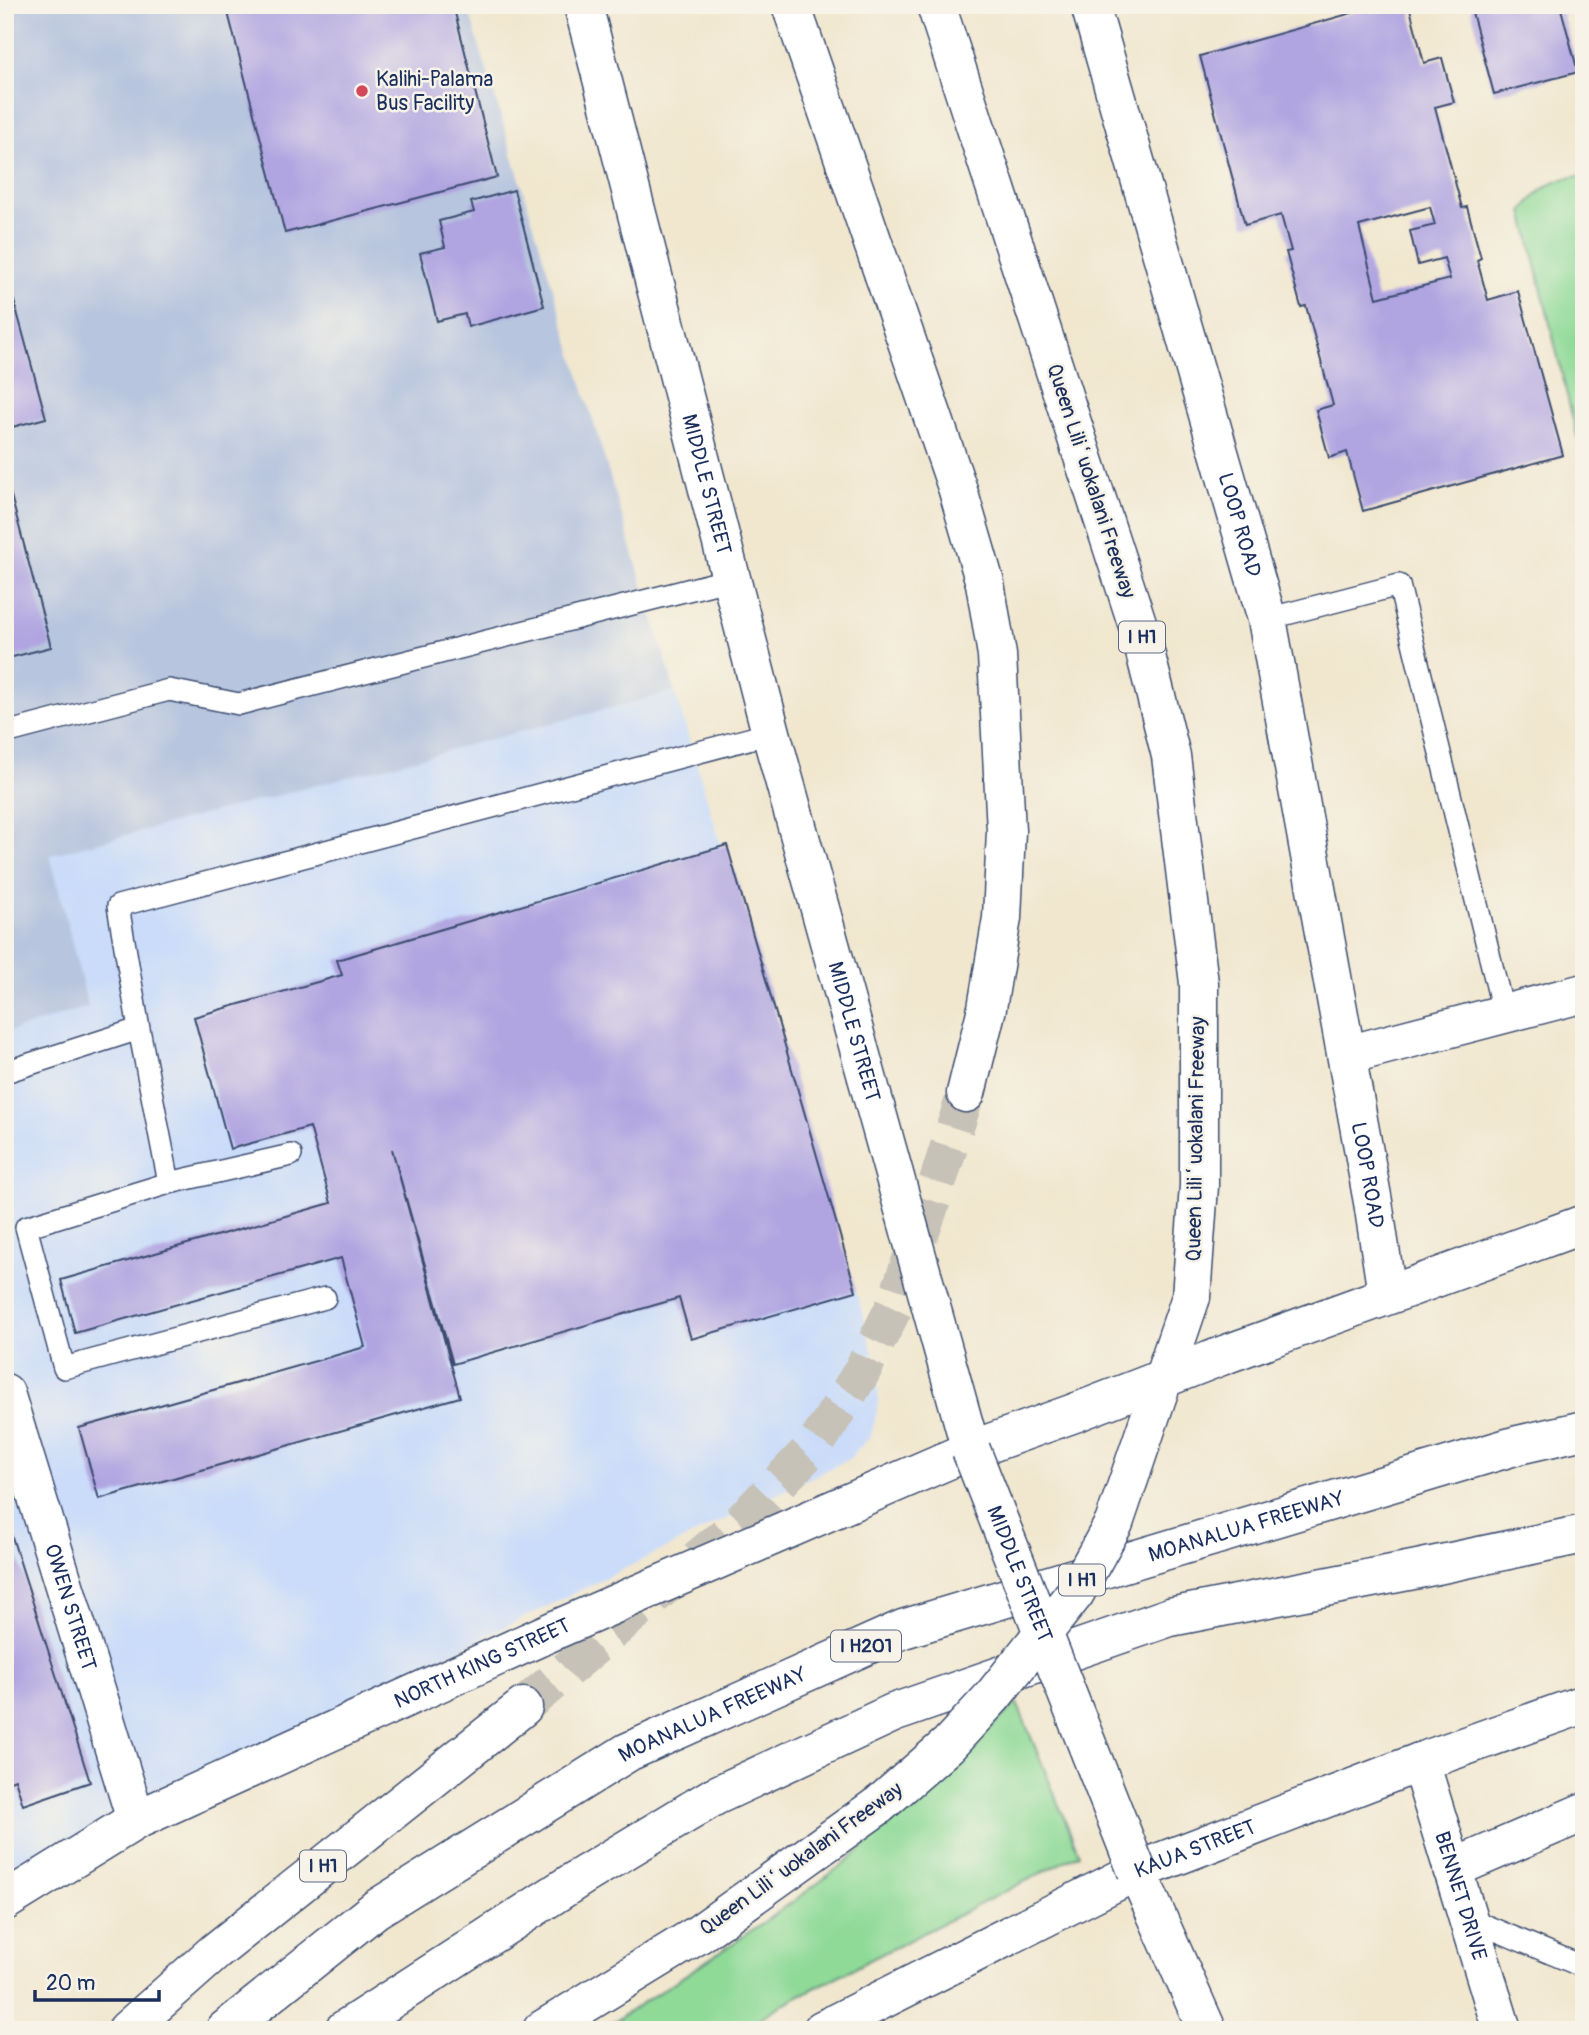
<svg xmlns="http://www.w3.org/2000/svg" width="1589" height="2035" viewBox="0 0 1589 2035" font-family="Pangolin,sans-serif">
<rect width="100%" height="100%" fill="#f7f3e8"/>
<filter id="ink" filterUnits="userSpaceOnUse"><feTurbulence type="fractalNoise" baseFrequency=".0143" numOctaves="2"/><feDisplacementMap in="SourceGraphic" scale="14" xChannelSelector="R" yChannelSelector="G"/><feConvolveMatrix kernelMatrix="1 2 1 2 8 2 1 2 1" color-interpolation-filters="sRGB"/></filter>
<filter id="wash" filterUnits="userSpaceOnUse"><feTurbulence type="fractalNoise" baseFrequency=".00686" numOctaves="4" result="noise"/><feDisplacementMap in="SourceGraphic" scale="28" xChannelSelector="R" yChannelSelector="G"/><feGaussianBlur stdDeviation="1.57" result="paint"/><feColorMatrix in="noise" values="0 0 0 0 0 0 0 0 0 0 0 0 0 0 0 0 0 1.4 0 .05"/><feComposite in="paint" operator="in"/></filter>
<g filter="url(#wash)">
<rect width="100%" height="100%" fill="#f1e7cf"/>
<!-- built -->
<path fill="#cadcf9" d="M5 5H467L864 1318 878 1374V1406L871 1436 849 1459 5 1871Z"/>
<!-- industrial -->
<path fill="#b7c5de" d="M5 5H467L675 691 50 855 88 1007 5 1033Z"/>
<!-- green -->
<path fill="#8fda97" stroke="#55847a" stroke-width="2" d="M1584 176V454L1577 437 1523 211C1539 188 1556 177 1584 176Z
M1017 1703 1079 1854 785 2003 740 2030H601C676 1981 753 1932 825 1878 894 1826 954 1762 1017 1703Z"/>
<g id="blocks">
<!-- building -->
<path fill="#b0a5e1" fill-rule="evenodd" d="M226 5H453L497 177 285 233Z
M1380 5H1409L1424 63 1442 58 1454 102 1435 107 1462 208 1467 207 1481 258 1477 260 1488 300 1518 291 1563 455 1363 511 1347 452 1329 458 1316 410 1333 405 1306 306 1301 307 1286 252 1291 251 1281 215 1245 225 1200 56ZM1430 207 1435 225 1410 231 1418 265 1444 258 1450 279 1377 298 1359 226Z
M1470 5H1560L1578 72 1494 94Z
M514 190 544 306 468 327 465 314 437 321 420 253 445 247 439 221 474 212 471 202Z
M5 268 46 418 5 429Z
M5 473 51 647 5 659Z
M727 845 856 1291 691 1339 679 1298 453 1364 392 1149 460 1397 99 1499 79 1428 365 1347 341 1258 75 1333 61 1280 331 1203 310 1127 230 1149 194 1017 342 975 337 960Z
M6 1518 90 1782 23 1805 15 1779 5 1783Z"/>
</g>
</g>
<g filter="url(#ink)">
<use href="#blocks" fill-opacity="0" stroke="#3b4b6f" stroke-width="2"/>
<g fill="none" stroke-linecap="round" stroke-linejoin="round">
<!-- highway-tunnel -->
<path stroke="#c6c2b8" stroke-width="38" stroke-dasharray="38 19" stroke-linecap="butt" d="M523 1707 741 1522 816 1444 861 1373 895 1305 931 1203 966 1093"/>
<defs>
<path id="lane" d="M1267 619 1399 585 1504 1015
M5 733 169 690 239 704 731 579
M139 1029 118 906 771 733
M5 1072 139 1029 169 1183 26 1227 64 1368 325 1298
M169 1183 291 1155
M1467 1918 1584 1967"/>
<g id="street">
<path id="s1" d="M1090 5 1267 619 1373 1202 1387 1294"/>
<path d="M1347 1055 1584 993"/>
<path id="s2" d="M5 1393 136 1820"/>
<path id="s3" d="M1420 1762 1502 2030"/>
<path d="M1452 1869 1584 1812"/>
</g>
<g id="secondary">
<path id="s4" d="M583 5 771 733 971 1450"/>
<path d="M1137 1871 1207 2030"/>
</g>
<g id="primary">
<path id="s5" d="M5 1901 136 1820 555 1630 971 1450"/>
<path id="s6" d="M822 2030 1137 1871 1420 1762 1584 1704"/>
</g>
<g id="highway">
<path d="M791 5 957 487 985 583 997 655 1006 831 1002 918 987 1008 966 1093"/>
<path d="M936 5 1140 632 1171 756 1199 983V1186L1191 1297"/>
<path d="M1224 1355 1584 1224"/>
<path d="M971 1450 1077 1412"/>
<path d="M127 2030 215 1952 523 1707"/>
<path id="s7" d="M225 2030 376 1909 628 1752 903 1629 1518 1445 1584 1430"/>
<path d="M344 2030 581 1877 715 1796 893 1713 1170 1617 1418 1569 1584 1534"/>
<path d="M542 2030 699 1934 879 1805"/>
</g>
</defs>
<!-- lane casing -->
<use href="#lane" stroke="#3b4b6f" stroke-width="24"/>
<!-- street casing -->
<use href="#street" stroke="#3b4b6f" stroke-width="41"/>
<!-- secondary casing -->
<use href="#secondary" stroke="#3b4b6f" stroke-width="41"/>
<!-- primary casing -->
<use href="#primary" stroke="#3b4b6f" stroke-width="41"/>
<!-- highway casing -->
<use href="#highway" stroke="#3b4b6f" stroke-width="41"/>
<!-- lane -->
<use href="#lane" stroke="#fff" stroke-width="21"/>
<!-- street -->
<use href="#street" stroke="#fff" stroke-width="38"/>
<!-- secondary -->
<use href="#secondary" stroke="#fff" stroke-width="38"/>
<!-- primary -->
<use href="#primary" stroke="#fff" stroke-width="38"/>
<!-- highway -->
<use href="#highway" stroke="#fff" stroke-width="38"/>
<defs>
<g id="secondary-bridge">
<path id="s8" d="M971 1450 1137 1871"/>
</g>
<path id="highway-bridge" d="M1077 1412 1224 1355
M879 1805 948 1745 993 1696 1075 1593 1114 1523 1191 1297"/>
</defs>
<!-- secondary-bridge casing -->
<use href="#secondary-bridge" stroke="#3b4b6f" stroke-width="41" stroke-linecap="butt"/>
<!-- highway-bridge casing -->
<use href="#highway-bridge" stroke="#3b4b6f" stroke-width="41" stroke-linecap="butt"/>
<!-- secondary-bridge -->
<use href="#secondary-bridge" stroke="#fff" stroke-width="38"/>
<!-- highway-bridge -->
<use href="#highway-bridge" stroke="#fff" stroke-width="38"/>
</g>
</g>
<!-- markers -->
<circle fill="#d1495b" stroke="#f7f3e8" stroke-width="2.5" cx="362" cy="91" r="7"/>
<g text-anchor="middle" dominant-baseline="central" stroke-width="5" stroke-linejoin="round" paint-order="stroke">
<!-- shield labels -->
<g fill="#f7f3e8" stroke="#5d6a87" stroke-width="2">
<rect x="1119" y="621.5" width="46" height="31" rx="5"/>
<rect x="1059" y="1564.5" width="46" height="31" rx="5"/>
<rect x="831" y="1630.5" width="70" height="31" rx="5"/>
<rect x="300" y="1850.5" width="46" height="31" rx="5"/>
</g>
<g font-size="19" font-weight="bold" fill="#1b2f5e">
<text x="1142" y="637">I H1</text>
<text x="1082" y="1580">I H1</text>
<text x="866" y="1646">I H201</text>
<text x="323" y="1866">I H1</text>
</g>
<!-- poi labels -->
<g font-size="21" fill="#1b2f5e" stroke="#f7f3e8" text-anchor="start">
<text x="376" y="79">Kalihi-Palama<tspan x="376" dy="24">Bus Facility</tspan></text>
</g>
<!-- street labels -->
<g font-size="21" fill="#1b2f5e" stroke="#f7f3e8">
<text transform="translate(1091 481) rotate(72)">Queen Liliʻuokalani Freeway</text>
<text stroke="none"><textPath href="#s4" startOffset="495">MIDDLE STREET</textPath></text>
<text stroke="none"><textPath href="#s1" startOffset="541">LOOP ROAD</textPath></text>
<text stroke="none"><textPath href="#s4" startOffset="1062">MIDDLE STREET</textPath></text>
<text transform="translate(1196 1139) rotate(-89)">Queen Liliʻuokalani Freeway</text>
<text stroke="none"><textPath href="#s1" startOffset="1204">LOOP ROAD</textPath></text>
<text stroke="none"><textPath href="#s7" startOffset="1150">MOANALUA FREEWAY</textPath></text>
<text stroke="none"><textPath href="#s8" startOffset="133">MIDDLE STREET</textPath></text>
<text stroke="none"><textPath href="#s2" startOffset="224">OWEN STREET</textPath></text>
<text stroke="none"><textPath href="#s5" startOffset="534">NORTH KING STREET</textPath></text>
<text stroke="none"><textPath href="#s7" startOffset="583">MOANALUA FREEWAY</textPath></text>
<text stroke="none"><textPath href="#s6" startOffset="415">KAUA STREET</textPath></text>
<text transform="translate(801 1859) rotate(-36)">Queen Liliʻuokalani Freeway</text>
<text stroke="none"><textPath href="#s3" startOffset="140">BENNET DRIVE</textPath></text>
</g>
</g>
<!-- margin -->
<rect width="1589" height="2035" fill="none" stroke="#f7f3e8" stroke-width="28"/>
<!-- scale -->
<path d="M35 1990v10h124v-10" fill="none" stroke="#1b2f5e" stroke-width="3.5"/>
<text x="46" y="1990" font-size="21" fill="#1b2f5e" stroke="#f7f3e8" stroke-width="5" paint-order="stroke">20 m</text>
</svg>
